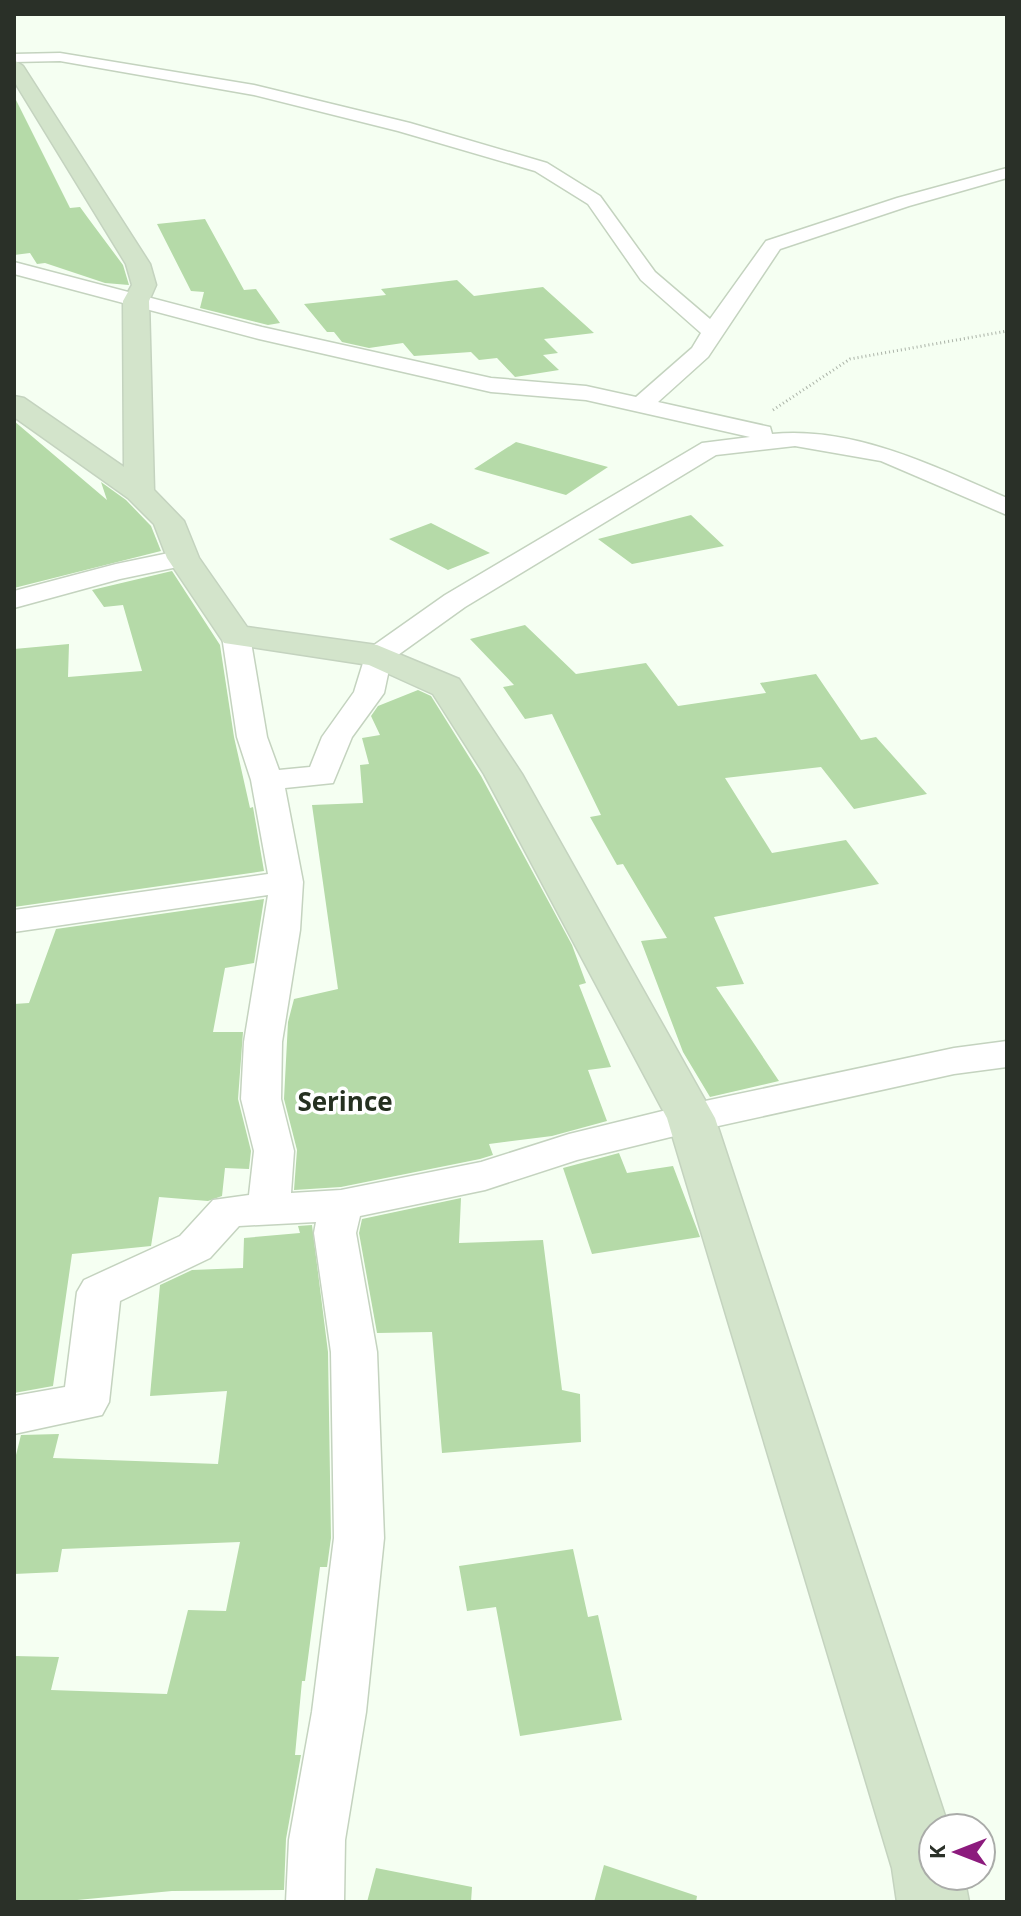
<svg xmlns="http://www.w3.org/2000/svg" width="1021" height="1916" viewBox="0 0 1021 1916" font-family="'Open Sans',sans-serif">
<rect width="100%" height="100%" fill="#f5fff2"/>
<!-- building -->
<path fill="#b5daa8" d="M14 96 70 208 80 207 88 218 123 265 129 285 105 283 45 263 37 264 30 253 14 255Z
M205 219 244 290 256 289 280 323 268 325 200 308 204 292 191 291 157 224Z
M457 280 474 296 543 287 594 333 544 339 558 353 543 355 559 370 515 377 497 358 479 360 471 352 414 356 403 343 369 348 342 342 334 332H327L304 304 386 295 381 289Z
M14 421 107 500 101 482 126 500 151 526 161 551 14 588Z
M516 442 608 467 566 495 474 469Z
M691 515 724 546 632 564 598 539Z
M431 523 490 553 448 570 389 539Z
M172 571 220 645 234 737 250 808 253 807 264 871 14 907V649L69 644 68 677 142 671 123 605 104 607 92 590Z
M525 625 576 674 646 663 678 706 766 693 760 683 816 674 861 740 876 737 927 794 854 809 821 767 725 778 772 853 846 840 879 884 714 917 744 984 716 987 779 1081 710 1097 683 1052 641 941 667 938 623 864 617 865 590 817 601 815 552 714 525 719 503 687 514 685 470 639Z
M418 690 431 696 481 776 572 945 586 983 579 985 611 1067 588 1070 607 1121 552 1136 489 1144 493 1155 480 1159 341 1187 294 1190 297 1150 284 1099 288 1022 294 999 338 989 312 805 363 803 360 765 369 764 362 738 380 735 371 716 378 706Z
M264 899 254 963 225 968 213 1032H243L238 1099 251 1151 249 1169 225 1168 222 1196 208 1201 159 1197 151 1246 72 1254 53 1386 14 1393V1004L29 1003 56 929Z
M619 1153 627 1173 673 1166 700 1237 592 1254 563 1168Z
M461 1198 459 1243 543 1240 562 1390 580 1394 581 1442 442 1453 432 1332 377 1333 359 1233 362 1219Z
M312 1225 328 1352 331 1538 327 1567H320L305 1681H302L295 1755H301L286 1839 284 1890 172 1891 56 1902H14V1656L59 1657 51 1690 167 1694 188 1610 226 1611 240 1542 62 1549 58 1572 14 1574V1463L21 1435 59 1434 53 1458 218 1464 227 1391 150 1396 160 1285 192 1270 243 1268 244 1238 300 1233 298 1226Z
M573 1549 588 1617 598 1615 622 1720 520 1736 496 1607 467 1611 459 1566Z
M604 1865 697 1896 696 1902H594Z
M376 1868 472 1887 471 1902H367Z"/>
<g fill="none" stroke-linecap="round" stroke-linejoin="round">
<defs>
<path id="street" d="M60 53 254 85 410 123 547 163 600 196 655 272 710 319 766 241 897 198 1007 168V178L909 206 780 249 708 357 658 402 770 427 772 434C854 426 934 466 1007 498V515L881 461 795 446 716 455 465 607 391 660 384 693 352 737 333 783 285 788 303 882 300 930 282 1042 281 1099 294 1151 291 1193 341 1190 481 1162 569 1134 691 1104 954 1048 1007 1041V1067L954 1074 691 1132 577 1160 485 1190 360 1216 356 1233 377 1352 384 1538 366 1712 345 1840 344 1902H286L289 1840 312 1712 334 1538 331 1352 314 1233 316 1222 239 1226 210 1258 120 1301 109 1402 102 1415 14 1434V1396L65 1387 77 1292 84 1280 180 1236 213 1200 249 1195 254 1151 241 1099 244 1042 268 895 14 932V910L268 874 251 780 237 737 222 636 226 630 236 627 246 630 250 636 267 737 279 770 310 767 322 737 354 692 367 650 445 595 702 443 750 437 586 400 491 392 259 339 14 274V262L262 327 491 378 586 386 636 397 692 348 701 333 641 280 588 204 535 171 398 131 254 95 60 61 14 62V54Z
M183 550 192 552 196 558 192 564 120 579 14 608V591L116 564Z"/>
<path id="secondary" d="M14 60 23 66 150 264 156 285 149 301 154 490 184 521 199 558 247 627 377 645 459 679 522 774 715 1118 949 1828H933V1876H964L969 1902H897L892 1868 667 1118 484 774 433 694 369 665 224 643 167 558 154 524 128 498 14 417V396L24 398 124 467 123 301 132 285 126 264 14 81Z"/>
</defs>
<!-- street casing -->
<use href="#street" stroke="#c4d3bf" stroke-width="3"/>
<!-- secondary casing -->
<use href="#secondary" stroke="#c4d3bf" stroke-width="3"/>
<!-- path -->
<path stroke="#abb3a8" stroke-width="3" stroke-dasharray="1 3" stroke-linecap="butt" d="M773 410 850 359 1007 331"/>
<!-- street -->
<use href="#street" fill="#fff" fill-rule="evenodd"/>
<!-- secondary -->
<use href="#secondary" fill="#d3e4cb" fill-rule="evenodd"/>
</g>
<g text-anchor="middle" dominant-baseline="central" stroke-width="7" stroke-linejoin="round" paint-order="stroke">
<!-- quarter labels -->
<g font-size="26" font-weight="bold" fill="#253020" stroke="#fff">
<text x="345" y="1101">Serince</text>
</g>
</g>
<!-- border -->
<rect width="1021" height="1916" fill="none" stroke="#2a3028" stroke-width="32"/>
<!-- north arrow -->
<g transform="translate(957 1852) rotate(270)"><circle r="38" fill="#ffffff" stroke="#aaaca9" stroke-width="2"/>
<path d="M0-6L14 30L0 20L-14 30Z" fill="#8c1b7d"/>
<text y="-12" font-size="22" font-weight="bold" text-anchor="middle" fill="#2a3028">K</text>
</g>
</svg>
